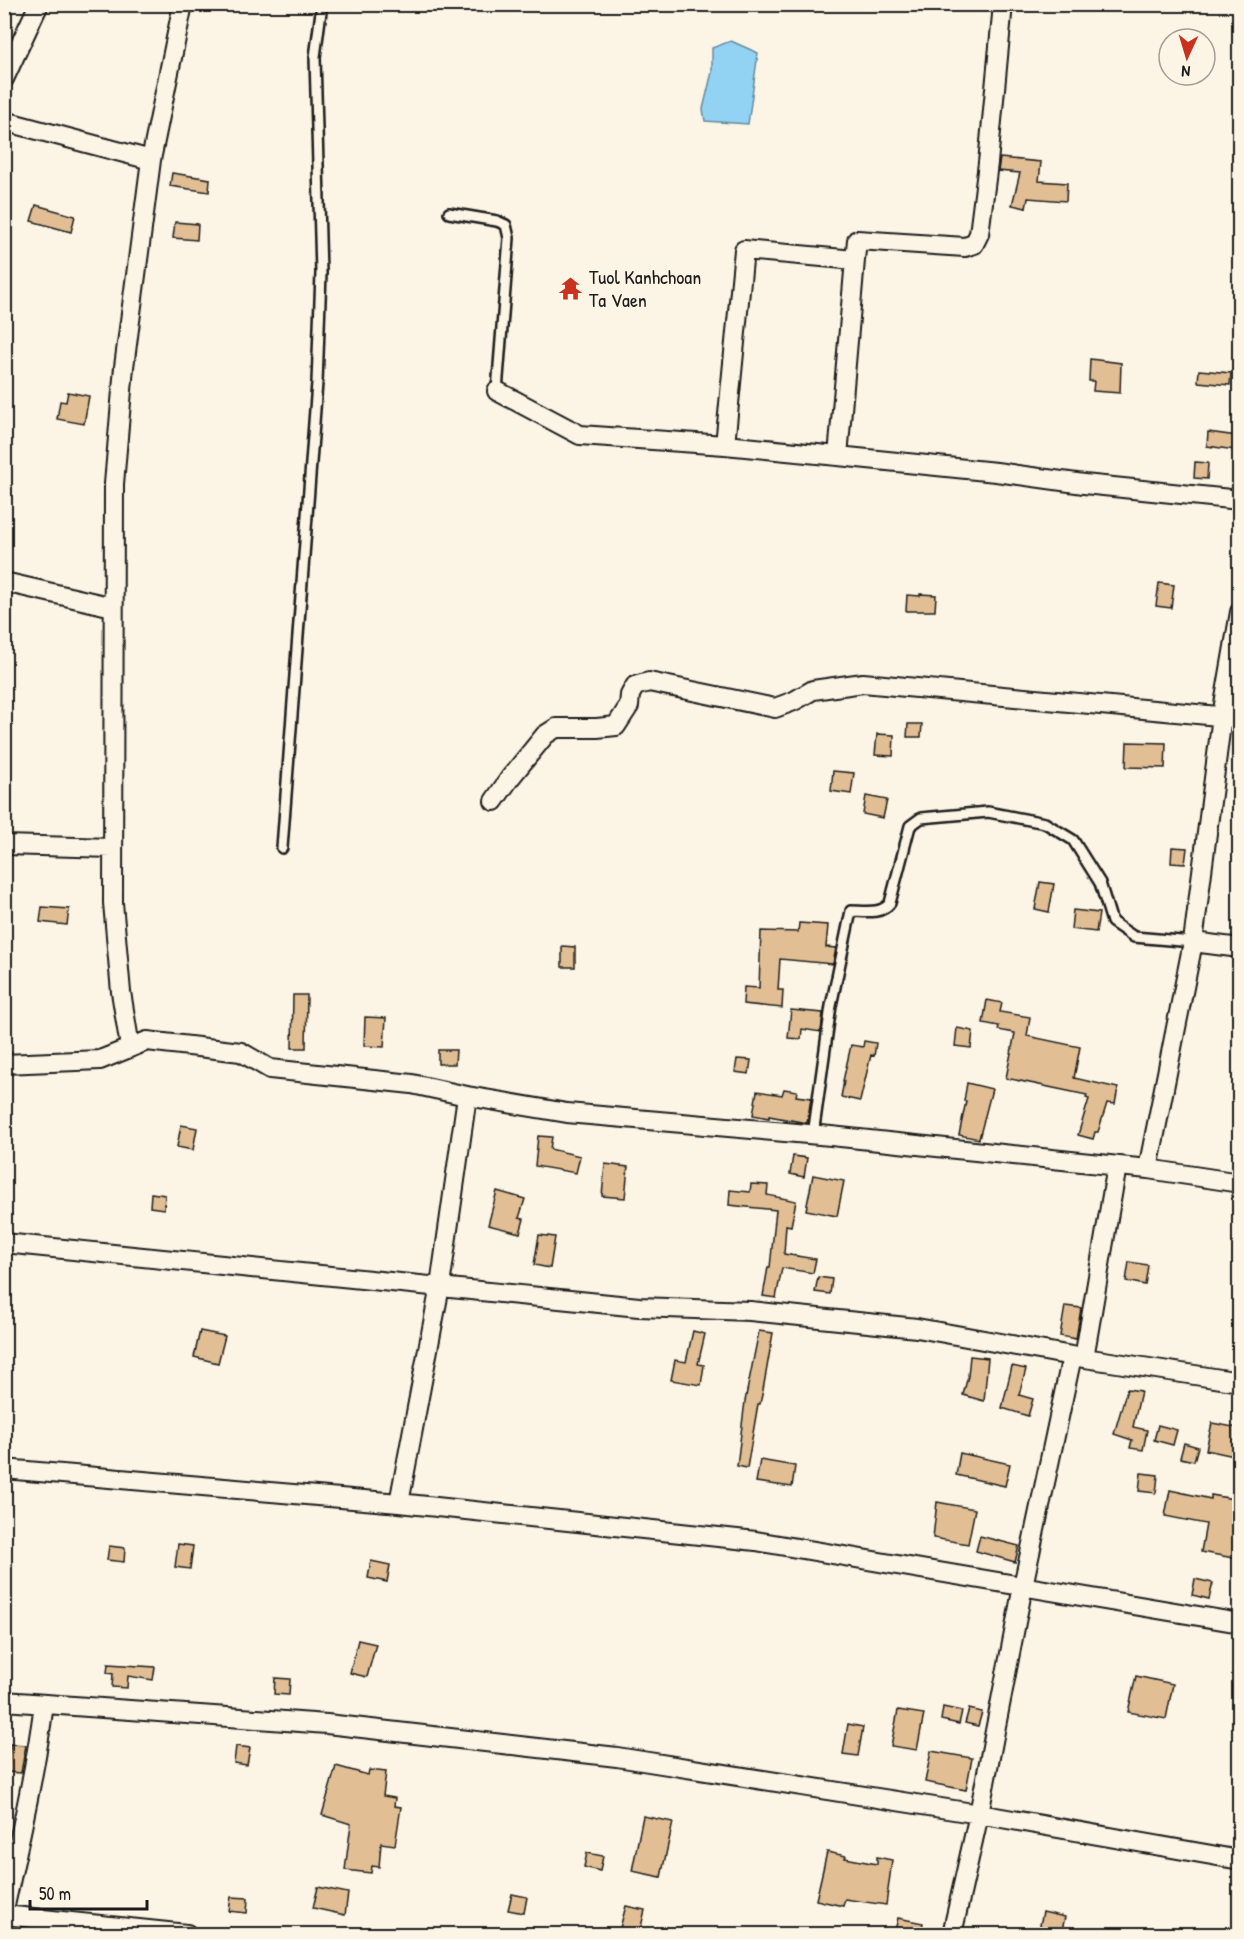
<svg xmlns="http://www.w3.org/2000/svg" width="1244" height="1939" viewBox="0 0 1244 1939" font-family="'Patrick Hand',sans-serif">
<rect width="100%" height="100%" fill="#fcf5e5"/>
<filter id="ink" filterUnits="userSpaceOnUse"><feTurbulence type="fractalNoise" baseFrequency=".0167" numOctaves="2"/><feDisplacementMap in="SourceGraphic" scale="12" xChannelSelector="R" yChannelSelector="G"/><feConvolveMatrix kernelMatrix="1 2 1 2 8 2 1 2 1" color-interpolation-filters="sRGB"/></filter>
<g filter="url(#ink)">
<!-- water -->
<path fill="#92d3f4" stroke="#638a9e" stroke-width="1.5" d="M731 41 758 53 748 124 705 121 703 109 712 72V48Z"/>
<!-- building -->
<path fill="#e1be93" stroke="#1c1c1c" stroke-width="1.5" d="M1000 158 1041 162 1039 181 1067 183 1066 201 1028 198 1026 208 1012 205 1020 173 998 171Z
M172 173 210 179 209 192 170 186Z
M36 205 75 216 71 232 31 221Z
M175 222 198 224 197 240 173 238Z
M1090 359 1121 363 1120 393 1093 391 1094 381H1089Z
M1199 370 1231 373 1230 385 1198 382Z
M68 392 89 396 84 424 57 419 60 401 66 402Z
M1208 432 1237 436 1235 450 1207 446Z
M1195 462 1208 463 1207 479 1194 478Z
M1159 583 1174 585 1171 608 1156 606Z
M920 594 936 595 935 611H906L907 595 920 596Z
M908 724H922L921 737H907Z
M877 734 894 735 893 756 875 755Z
M1127 742 1166 743 1165 768 1126 767Z
M833 771 854 773 851 794 831 791Z
M866 796 887 800 883 818 863 814Z
M1172 847 1187 848 1185 864 1171 863Z
M1040 882 1054 884 1049 912 1035 909Z
M42 907 69 909 67 925 40 922Z
M1073 910 1099 913 1096 932 1071 929Z
M799 923 828 925 826 947 836 948 833 964 780 959 778 990H783L782 1008 743 1004 744 987 759 988 761 931 798 932Z
M562 946 575 947V967H562Z
M293 995H307L306 1048H292Z
M987 1000 1002 1003 1000 1012 1030 1017 1027 1036 1080 1047 1074 1078 1118 1088 1115 1104 1107 1103 1098 1132H1095L1093 1139 1078 1135 1089 1099 1086 1098 1087 1095 1006 1078 1015 1033 998 1030 999 1026 983 1023Z
M791 1010 823 1013 821 1032 802 1029 801 1039 788 1038Z
M365 1017 386 1018 384 1047 364 1046Z
M957 1028 973 1031 971 1048 955 1046Z
M864 1041 876 1043 874 1056 871 1055 860 1101 841 1097 844 1081H843L851 1045 863 1047Z
M438 1050H456L455 1064H438Z
M737 1059 751 1060 749 1074 735 1072Z
M967 1083 992 1089 979 1139 959 1135 966 1101H964Z
M784 1089 797 1091 796 1096 811 1098 807 1123 769 1116V1118L753 1115 757 1091 782 1095Z
M181 1125 197 1128 193 1150 177 1147Z
M538 1136 552 1137 550 1149 580 1156 576 1173 535 1166Z
M793 1156 807 1158 804 1177 790 1174Z
M605 1164 628 1167 625 1198 602 1196Z
M813 1175 844 1181 837 1216 806 1210Z
M751 1184 768 1185 767 1195 796 1201 791 1226 786 1225 784 1254 816 1259 813 1273 782 1268 776 1298 763 1296 768 1267H770L776 1210 729 1205 730 1190 750 1192Z
M497 1191 525 1199 519 1218 524 1219 520 1233 488 1225Z
M151 1193 165 1195 164 1209 150 1207Z
M539 1235 555 1237 550 1268 534 1265Z
M1129 1262 1148 1265 1145 1285 1126 1281Z
M818 1277 832 1279 830 1294 815 1292Z
M1065 1306 1081 1308 1076 1339 1060 1336Z
M200 1331 225 1336 218 1363 194 1357Z
M693 1331 705 1334 698 1364 704 1365 701 1385 671 1380 675 1360 686 1362Z
M759 1331 773 1333 763 1390 760 1404H758L747 1468 737 1466 745 1401Z
M970 1356 988 1358 984 1401 963 1395 968 1376Z
M1012 1366 1026 1369 1019 1395 1033 1399 1028 1416 1002 1408Z
M1127 1389 1141 1391 1133 1427 1147 1430 1143 1450 1130 1448 1132 1440 1114 1434Z
M1212 1423 1239 1428V1457L1206 1450Z
M1158 1425 1177 1430 1173 1445 1154 1440Z
M1184 1443 1198 1447 1194 1461 1180 1458Z
M960 1453 1010 1464 1005 1486 956 1475Z
M760 1460 795 1466 792 1487 756 1482Z
M1141 1473 1158 1475 1156 1493 1139 1491Z
M1170 1490 1211 1499V1495L1239 1500V1559L1201 1552 1206 1524 1165 1516Z
M937 1502 975 1509 968 1544 933 1538Z
M980 1536 1019 1546 1015 1562 976 1551Z
M178 1544 193 1546 190 1569 175 1567Z
M109 1546 125 1548 124 1562 107 1560Z
M371 1561 390 1565 387 1582 368 1578Z
M1195 1579 1213 1583 1209 1599 1192 1595Z
M358 1640 376 1644 367 1677 350 1673Z
M108 1664 155 1667 153 1680 128 1676 127 1688 112 1687 113 1674 107 1673Z
M1136 1676 1173 1684 1166 1719 1128 1712Z
M275 1678 290 1679 289 1695 274 1694Z
M943 1707 962 1711 959 1724 941 1720Z
M969 1709 982 1712 978 1726 965 1723Z
M898 1710 924 1714 917 1750 891 1746Z
M848 1724 863 1727 858 1756 843 1754Z
M10 1744 26 1745 21 1773 8 1772Z
M236 1746 250 1748 247 1765 234 1763Z
M931 1751 972 1758 966 1790 925 1782Z
M336 1766 368 1775 369 1770 386 1772 383 1796 395 1798 394 1806 401 1807 395 1845 381 1843 379 1867 372 1866 371 1873 345 1870 351 1824 322 1815Z
M643 1816 673 1822 661 1877 632 1871Z
M827 1852 846 1856 845 1858 877 1864V1857L892 1860 886 1905 845 1899 843 1906 816 1900Z
M587 1853 603 1856 600 1871 584 1867Z
M318 1887 348 1893 345 1915 313 1908Z
M512 1894 527 1897 524 1913 508 1910Z
M231 1897 248 1898 247 1913 229 1911Z
M626 1906 645 1910 639 1935H618Z
M1043 1912 1065 1917 1061 1934 1039 1929Z
M898 1918 923 1923 920 1935H894Z"/>
<g fill="none" stroke-linecap="round" stroke-linejoin="round">
<defs>
<path id="lane" d="M449 213 497 221 506 225 509 238 497 391
M282 848 317 383 321 273 315 57 322 4
M813 1135 831 1006 851 911C864 911 881 915 890 903L910 826 921 818 988 812 1045 823 1073 840 1100 883 1112 922 1134 937 1193 942"/>
<path id="street" d="M4 79 39 4
M4 121 151 160
M497 391 580 435 725 445 838 456 996 472 1084 484 1240 500
M725 445 744 250 855 260 857 240 965 247 974 244 979 234 988 163 1003 4
M838 456 855 260
M4 582 113 607
M494 801 510 778 545 735 556 728H597L616 726 629 706 630 695 635 686 649 682 775 708 794 701 813 690 863 683 1240 718
M4 845 113 848
M1193 942 1240 948
M130 1047 121 992 113 903 114 484 124 367 151 160 183 4
M4 1064 100 1060 147 1041 241 1052 270 1069 412 1084 467 1096 567 1113 831 1136 1148 1169 1240 1183
M1148 1169 1193 942 1222 716 1240 612
M4 1243 639 1307 750 1311 917 1328 1072 1356 1240 1382
M1084 1358 1117 1166
M4 1469 399 1503 756 1541 1240 1623
M399 1503 440 1286 467 1096
M4 1701 327 1724 617 1757 979 1814 1240 1860
M4 1910C19 1842 35 1773 44 1704
M4 1915 187 1934
M952 1934 979 1814 1023 1586 1072 1356"/>
</defs>
<!-- lane casing -->
<use href="#lane" stroke="#1c1c1c" stroke-width="14"/>
<!-- street casing -->
<use href="#street" stroke="#1c1c1c" stroke-width="22"/>
<!-- lane -->
<use href="#lane" stroke="#fcf5e5" stroke-width="9"/>
<!-- street -->
<use href="#street" stroke="#fcf5e5" stroke-width="18"/>
</g>
</g>
<!-- icons -->
<defs>
<symbol id="temple-bare" viewBox="-9 -9 18 18"><path d="M0-6L5-2H3V0L6.5 2.5H4V6H1.5V3h-3V6H-4V2.5H-6.5L-3 0V-2H-5Z" fill="#c8321e" stroke="#fcf5e5" stroke-width="2.5" paint-order="stroke"/></symbol>
</defs>
<g fill-rule="evenodd">
<use href="#temple-bare" x="554" y="272" width="33" height="33"/>
</g>
<g text-anchor="middle" dominant-baseline="central" stroke-width="4.5" stroke-linejoin="round" paint-order="stroke">
<!-- poi labels -->
<g font-size="20" fill="#1c1c1c" stroke="#fcf5e5" text-anchor="start">
<text x="589" y="276">Tuol Kanhchoan<tspan x="589" dy="23">Ta Vaen</tspan></text>
</g>
</g>
<!-- margin -->
<rect width="1244" height="1939" fill="none" stroke="#fcf5e5" stroke-width="24"/>
<rect x="12" y="12" width="1220" height="1915" fill="none" stroke="#1c1c1c" stroke-width="2" filter="url(#ink)"/>
<!-- north arrow -->
<g transform="translate(1187 57) rotate(184)"><circle r="28" fill="#fcf5e5" stroke="#a29e95" stroke-width="1.5"/>
<path d="M0-4.5L10 22L0 15L-10 22Z" fill="#c8321e"/>
<text y="-9" font-size="16" font-weight="bold" text-anchor="middle" fill="#1c1c1c">N</text>
</g>
<!-- scale -->
<path d="M30 1900v9h117v-9" fill="none" stroke="#1c1c1c" stroke-width="3"/>
<text x="39" y="1900" font-size="18" fill="#1c1c1c" stroke="#fcf5e5" stroke-width="4.5" paint-order="stroke">50 m</text>
</svg>
